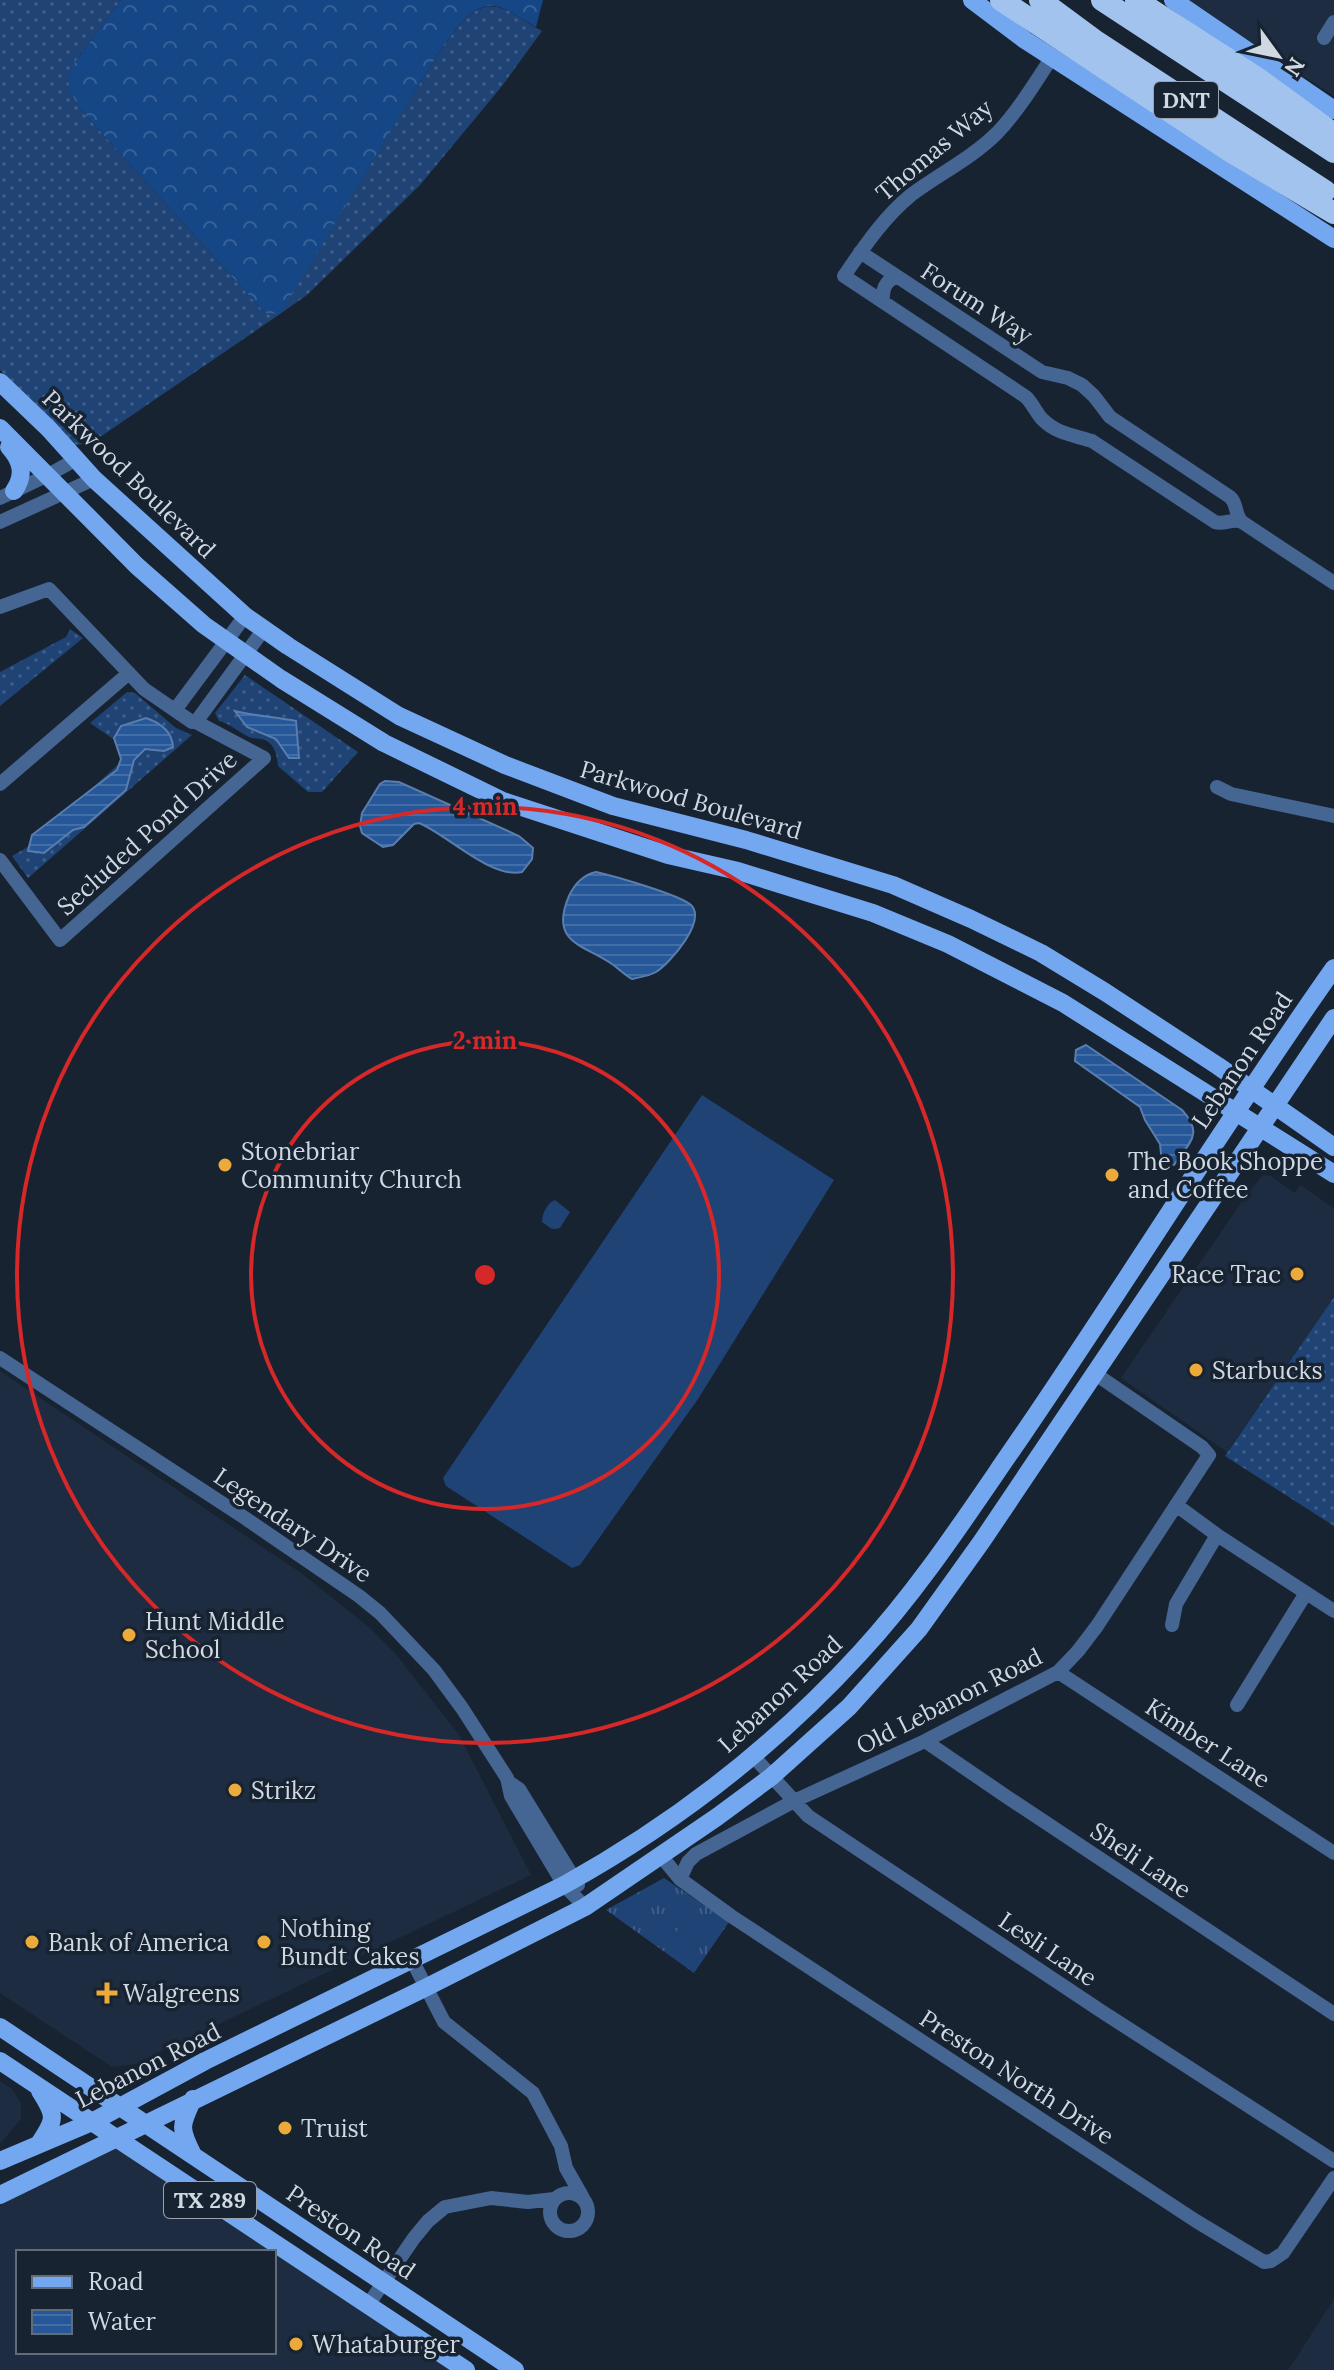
<svg xmlns="http://www.w3.org/2000/svg" width="1334" height="2370" viewBox="0 0 1334 2370" font-family="Lora,serif">
<defs>
<pattern id="grass-dots" width="8" height="8" patternUnits="userSpaceOnUse" patternTransform="scale(2)"><rect width="8" height="8" fill="#1e4374"/><path d="M2 2h.1M6 6h.1" fill="none" stroke="#3e5d88" stroke-width="1.8" stroke-linecap="round"/></pattern>
<pattern id="forest-crowns" width="20" height="18" patternUnits="userSpaceOnUse" patternTransform="scale(2)"><rect width="20" height="18" fill="#154786"/><path d="M2 6a3 3 0 1 1 6 0M12 15a3 3 0 1 1 6 0" fill="none" stroke="#366197"/></pattern>
<pattern id="park-tufts" width="24" height="20" patternUnits="userSpaceOnUse" patternTransform="scale(2)"><rect width="24" height="20" fill="#1e4374"/><path d="M3 7l-1-3M5 7V3M7 7l1-3M15 17l-1-3M17 17v-4M19 17l1-3" fill="none" stroke="#3e5d88"/></pattern>
<pattern id="water-rules" width="6" height="5" patternUnits="userSpaceOnUse" patternTransform="scale(2)"><rect width="6" height="5" fill="#265798"/><path d="M0 2.5h6" fill="none" stroke="#446ea6"/></pattern>
</defs>
<rect width="100%" height="100%" fill="#182332"/>
<!-- built -->
<path fill="#1d2c40" fill-rule="evenodd" d="M1186 0H1334V96Z
M1263 1175 1271 1176 1295 1193 1300 1185 1334 1208V1297L1227 1452 1121 1378 1245 1197Z
M0 1371 301 1573 370 1628 395 1653 459 1735 531 1875 135 2064 112 2067 0 1993Z
M0 2081 12 2089 21 2103V2119L0 2144Z
M116 2138 454 2370H0V2197ZM18 2252H274V2352H18Z
M1334 2299V2370H1288L1291 2366Z"/>
<!-- grass -->
<path fill="url(#grass-dots)" d="M0 0H121L73 65 80 109 265 313H280L437 55C451 37 471 0 498 7 513 11 528 24 542 31L502 86 420 185 307 295 280 314 103 435 84 444 73 445 0 370Z
M70 629 83 638 0 706V672L66 637Z
M245 675 358 752 322 792H308L278 766C277 755 275 743 262 739 258 738 253 739 249 737 238 732 231 724 219 721L215 713Z
M127 692 135 693 176 728 192 735 28 878 12 856 26 848 132 752 90 723Z
M1334 1297V1526L1225 1456Z"/>
<!-- forest -->
<path fill="url(#forest-crowns)" d="M121 0H543L536 27C524 21 508 8 495 6 469 3 451 37 437 55L280 314 265 313 80 109C70 90 64 86 73 65Z"/>
<!-- park -->
<path fill="url(#park-tufts)" d="M555 1200 570 1212 560 1228 552 1229 542 1222C542 1214 547 1203 555 1200Z
M664 1878 729 1922 694 1973 606 1910Z"/>
<!-- pitch -->
<path fill="#1e4374" d="M702 1095 834 1180 698 1399 580 1565 572 1568 446 1486 443 1478Z
M688 1914 707 1927 693 1949 673 1937Z"/>
<!-- water -->
<path fill="url(#water-rules)" stroke="#597eae" stroke-width="2" d="M235 711C256 716 275 717 296 721L299 758H289L276 739 247 727Z
M146 718C161 723 172 731 173 747L164 751 145 749 134 760 126 790 84 827 73 830 44 853 28 851 32 835 117 770 121 759 114 738 121 726Z
M385 781 399 782 519 836 533 848 532 859 522 872C491 879 448 835 419 823L414 824 393 845 383 847 362 833 360 826 362 813 380 784Z
M596 872C614 876 680 895 691 905 707 921 670 963 656 972 649 976 641 977 632 979 625 975 619 969 612 964 583 944 549 943 569 896 575 883 583 875 596 872Z
M1086 1045 1182 1110C1205 1135 1188 1143 1174 1165L1166 1167 1162 1163 1160 1144 1145 1120 1140 1107 1075 1061 1076 1050Z"/>
<g fill="none" stroke-linecap="round" stroke-linejoin="round">
<!-- minor -->
<path stroke="#456592" stroke-width="14" d="M1324 38 1334 22
M1052 57C1035 83 1018 111 997 133 972 158 939 174 911 195 883 218 864 247 844 276L1026 397C1032 403 1036 412 1042 419 1057 434 1073 435 1092 441L1215 522C1224 525 1232 518 1242 522
M860 252 1042 372 1068 378 1082 385 1094 396 1110 417 1230 497C1238 504 1234 514 1242 522L1334 583
M883 302C882 289 885 282 896 276
M0 498 48 475 75 460
M0 522 94 479
M0 607 49 589 144 689 192 722H196L264 758 60 940 0 860
M175 710 245 616
M196 722 264 629
M0 784 129 673
M1217 787 1231 794 1334 816
M0 1358 245 1518 359 1596 380 1613 434 1670 462 1708 507 1778 511 1796 564 1885 585 1907
M1176 1505 1217 1535 1334 1611
M1172 1625 1176 1604 1217 1535
M1058 1672 1334 1853
M1237 1705 1306 1593
M925 1741 1007 1797 1334 2014
M753 1756 808 1816 1101 2011 1334 2161
M510 1783 519 1789 578 1885
M661 1856 680 1879 731 1916 1196 2221 1264 2262 1271 2261 1283 2253 1334 2178
M680 1879 688 1862 696 1854 794 1801 925 1741 1058 1672 1078 1651 1097 1626 1209 1455 1202 1447 1094 1373
M412 1960 444 2022 533 2093 561 2146 566 2168 583 2198
M550 2212a19 19 0 1 1 38 0a19 19 0 1 1-38 0Z
M368 2305 414 2238 428 2221 445 2207 491 2198 528 2202 554 2199"/>
<!-- major -->
<path stroke="#73a8f1" stroke-width="18" d="M972 0 1025 40 1334 239
M1173 0 1334 110
M0 382 49 429 94 479 245 616 288 646 399 716 505 765 613 806 746 840 893 885 971 919 1041 953 1105 992 1218 1066 1334 1147
M0 428 137 566 204 625 281 679 384 743 503 801 668 855 738 871 873 913 948 944 1063 1003 1334 1174
M9 447C22 461 25 475 14 491
M0 2027 515 2370
M0 2061 466 2370
M39 2144C56 2119 56 2116 40 2091
M192 2153C179 2127 181 2125 193 2099
M0 2161 92 2122 205 2061 564 1885C674 1824 775 1746 860 1653 922 1586 971 1509 1023 1434 1128 1280 1226 1121 1334 968
M0 2195 425 1988 585 1907 717 1817 771 1777 849 1707 919 1629 982 1541 1334 1018"/>
<!-- highway -->
<path stroke="#a3c3ef" stroke-width="22" d="M1001 0 1230 151 1334 213
M1040 0 1097 42 1325 191
M1102 0 1334 152
M1136 0 1257 78 1334 134"/>
</g>
<!-- distance rings -->
<g fill="none" stroke="#d62828" stroke-width="4">
<circle cx="485" cy="1275" r="234"/>
<circle cx="485" cy="1275" r="468"/>
</g>
<!-- markers -->
<g fill="#ebaa39" stroke="#182332" stroke-width="3">
<circle cx="225" cy="1165" r="8"/>
<circle cx="1112" cy="1175" r="8"/>
<circle cx="1297" cy="1274" r="8"/>
<circle cx="1196" cy="1370" r="8"/>
<circle cx="129" cy="1635" r="8"/>
<circle cx="235" cy="1790" r="8"/>
<circle cx="32" cy="1942" r="8"/>
<circle cx="264" cy="1942" r="8"/>
<path d="M103 1981h8v8h8v8h-8v8h-8v-8h-8v-8h8z"/>
<circle cx="285" cy="2128" r="8"/>
<circle cx="296" cy="2344" r="8"/>
</g>
<g text-anchor="middle" dominant-baseline="central" stroke-width="7" stroke-linejoin="round" paint-order="stroke">
<!-- shield labels -->
<g fill="#182332" stroke="#99a2ad" stroke-width="2">
<rect x="1154" y="82" width="64" height="36" rx="6"/>
<rect x="164" y="2182" width="92" height="36" rx="6"/>
</g>
<g font-size="22" font-weight="bold" fill="#d0d8e2">
<text x="1186" y="100">DNT</text>
<text x="210" y="2200">TX 289</text>
</g>
<!-- street labels -->
<g font-size="24" fill="#d0d8e2" stroke="#182332">
<text transform="translate(934 150) rotate(-40)">Thomas Way</text>
<text transform="translate(977 303) rotate(33)">Forum Way</text>
<text transform="translate(129 474) rotate(44)">Parkwood Boulevard</text>
<text transform="translate(691 800) rotate(16)">Parkwood Boulevard</text>
<text transform="translate(147 833) rotate(-42)">Secluded Pond Drive</text>
<text transform="translate(1242 1060) rotate(-56)">Lebanon Road</text>
<text transform="translate(293 1525) rotate(34)">Legendary Drive</text>
<text transform="translate(780 1694) rotate(-43)">Lebanon Road</text>
<text transform="translate(949 1701) rotate(-27)">Old Lebanon Road</text>
<text transform="translate(1208 1743) rotate(33)">Kimber Lane</text>
<text transform="translate(1141 1860) rotate(34)">Sheli Lane</text>
<text transform="translate(1048 1949) rotate(34)">Lesli Lane</text>
<text transform="translate(148 2065) rotate(-27)">Lebanon Road</text>
<text transform="translate(1017 2077) rotate(33)">Preston North Drive</text>
<text transform="translate(351 2232) rotate(34)">Preston Road</text>
</g>
<!-- poi labels -->
<g font-size="24" fill="#d0d8e2" stroke="#182332" text-anchor="start">
<text x="241" y="1151">Stonebriar<tspan x="241" dy="28">Community Church</tspan></text>
<text x="1128" y="1161">The Book Shoppe<tspan x="1128" dy="28">and Coffee</tspan></text>
<text x="1281" y="1274" text-anchor="end">Race Trac</text>
<text x="1212" y="1370">Starbucks</text>
<text x="145" y="1621">Hunt Middle<tspan x="145" dy="28">School</tspan></text>
<text x="251" y="1790">Strikz</text>
<text x="280" y="1928">Nothing<tspan x="280" dy="28">Bundt Cakes</tspan></text>
<text x="48" y="1942">Bank of America</text>
<text x="123" y="1993">Walgreens</text>
<text x="301" y="2128">Truist</text>
<text x="312" y="2344">Whataburger</text>
</g>
</g>
<circle cx="485" cy="1275" r="12" fill="#d62828" stroke="#182332" stroke-width="4"/>
<g font-size="24" text-anchor="middle" font-weight="bold" fill="#d62828" stroke="#182332" stroke-width="7" stroke-linejoin="round" paint-order="stroke">
<text x="485" y="815">4 min</text>
<text x="485" y="1049">2 min</text>
</g>
<!-- legend -->
<rect x="16" y="2250" width="260" height="104" fill="#182332" stroke="#626b78" stroke-width="2"/>
<rect x="32" y="2276" width="40" height="12" fill="#73a8f1" stroke="#626b78" stroke-width="2"/>
<text x="88" y="2290" font-size="24" fill="#d0d8e2">Road</text>
<rect x="32" y="2310" width="40" height="24" fill="url(#water-rules)" stroke="#626b78" stroke-width="2"/>
<text x="88" y="2330" font-size="24" fill="#d0d8e2">Water</text>
<!-- north arrow -->
<g transform="translate(1278 56) rotate(123)" stroke="#182332" stroke-width="6" paint-order="stroke">
<path d="M0-6L14 30L0 20L-14 30Z" fill="#d0d8e2"/>
<text y="-12" font-size="22" font-weight="bold" text-anchor="middle" fill="#d0d8e2">N</text>
</g>
</svg>
